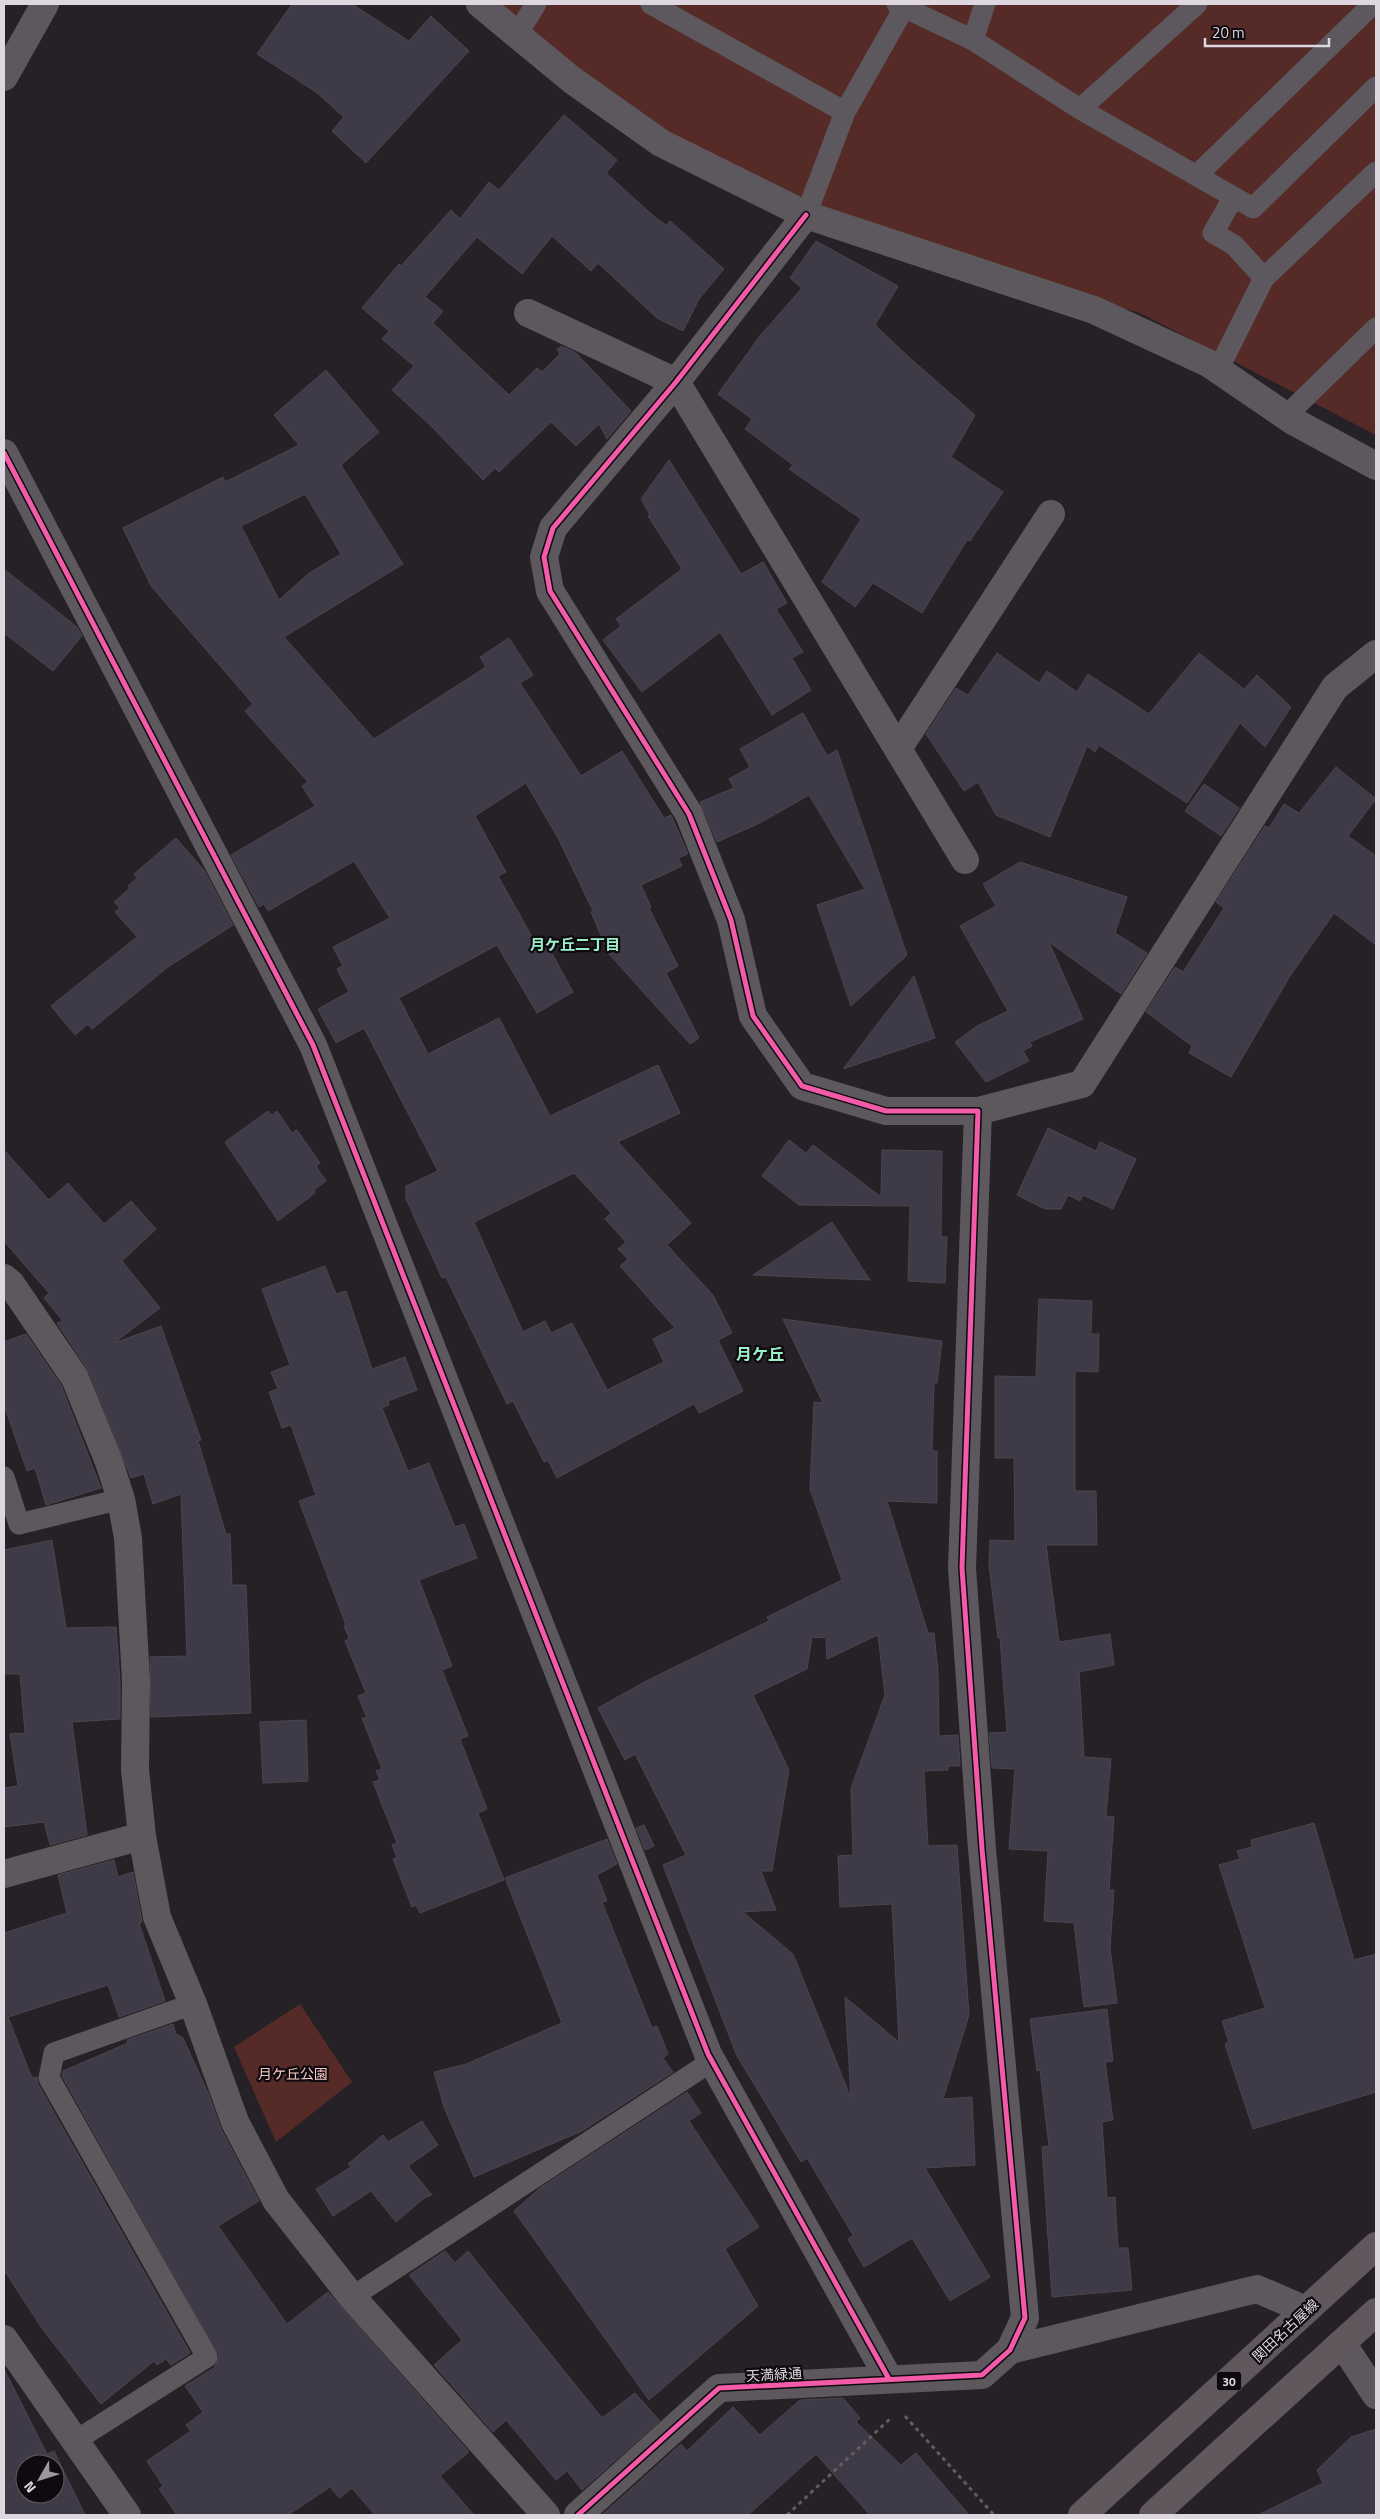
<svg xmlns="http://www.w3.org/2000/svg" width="1380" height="2519" viewBox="0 0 1380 2519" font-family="'Titillium Web','Noto Sans JP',sans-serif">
<rect width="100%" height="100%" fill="#262126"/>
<!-- green -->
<path fill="#552a27" d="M497 4H1376V435L1140 313 818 223 589 84Z
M300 2004 352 2082 276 2142 234 2047Z"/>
<!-- building -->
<path fill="#3e3a47" stroke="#49464c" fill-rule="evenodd" d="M292 4H352L409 41 431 16 469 51 366 163 332 131 344 117 316 92 257 54Z
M564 115 617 160 606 173 657 219 666 225 670 221 724 269 699 299 683 331 657 318 598 263 591 271 552 236 522 274 477 237 425 297 443 311 433 323 509 395 537 368 542 372 559 355 561 357 557 349 562 346 576 353 631 411 607 439 599 424 576 446 551 422 499 472 495 468 483 480 430 425 392 390 414 366 382 339 389 331 362 308 399 264 401 266 451 210 460 219 489 182 499 190Z
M816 241 898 286 875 325 912 360 975 415 951 457 1003 492 970 541 967 540 922 613 873 583 855 607 822 582 861 519 789 469 793 465 745 429 752 419 718 394 760 336 802 288 790 278Z
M326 370 379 432 341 465 403 564 284 637 374 739 486 667 480 657 509 638 533 675 520 683 581 776 622 751 664 818 671 815 688 854 678 858 682 866 641 885 651 907 649 908 678 966 666 973 699 1038 690 1044 609 954 591 912 593 911 559 840 526 783 475 816 506 872 498 876 536 944 544 939 573 992 537 1013 497 945 399 998 428 1054 499 1018 550 1116 658 1065 680 1113 618 1142 691 1223 667 1245 713 1295 732 1333 718 1340 743 1391 699 1413 694 1404 557 1478 548 1460 544 1462 513 1401 507 1404 446 1277 442 1278 406 1199V1186L438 1171 364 1028 336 1043 318 1009 349 992 337 969 343 966 333 947 390 918 354 861 268 911 264 904 259 907 231 855 315 806 302 786 308 782 245 711 253 704 151 586 123 528 223 477 225 482 299 445 274 415ZM305 494 341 554 308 574 279 600 241 526ZM574 1173 611 1213 605 1219 626 1242 618 1249 628 1259 620 1266 675 1328 653 1339 664 1362 607 1390 572 1323 551 1333 545 1321 523 1332 474 1222Z
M669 460 741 574 763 562 787 603 776 609 803 652 792 658 811 690 772 715 720 632 642 692 603 640 621 626 616 619 682 569 648 516 650 515 641 499Z
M4 569 77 627 82 636 53 671 4 633Z
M997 653 1039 683 1047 671 1077 692 1088 674 1149 714 1199 653 1244 689 1257 675 1291 707 1265 747 1240 723 1187 803 1099 745 1095 752 1087 746 1050 837 996 815 978 782 964 791 926 734 956 688 968 695Z
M803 713 827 756 837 750 907 955 851 1006 817 905 865 889 809 795 760 823 717 842 700 802 734 788 729 779 750 767 740 749Z
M1336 767 1376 799 1348 836 1376 856V945L1334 913 1290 976 1231 1077 1189 1053 1192 1046 1146 1012 1175 967 1183 972 1224 908 1216 902 1265 826 1269 828 1284 804 1299 813Z
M1204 784 1239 808 1221 836 1185 811Z
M176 838 204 870 233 925 168 967 92 1029 88 1024 75 1035 51 1006 137 937 115 912 120 908 114 902 130 888 128 886 137 878 134 874Z
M1020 862 1127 897 1115 933 1147 953 1121 994 1049 942 1083 1019 1030 1042 1032 1046 1023 1051 1029 1061 986 1082 955 1042 977 1026 1008 1011 960 926 996 906 983 884Z
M914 976 935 1038 843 1069Z
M268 1111 272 1115 277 1111 292 1133 297 1130 320 1163 316 1166 326 1181 314 1190 315 1193 278 1221 225 1142Z
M1048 1128 1096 1151 1100 1142 1136 1159 1113 1209 1083 1195 1080 1201 1068 1195 1061 1209H1045L1017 1195Z
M789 1140 806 1153 813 1145 881 1197 882 1150 942 1151 941 1237H947L945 1283 908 1281 910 1206 799 1205 762 1176Z
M4 1150 49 1200 68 1183 104 1224 131 1201 156 1229 122 1261 160 1308 114 1343 161 1326 201 1440 198 1441 226 1534H230L232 1585H246L251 1713 151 1717 150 1657 187 1656 181 1494 153 1504 144 1474 131 1478 89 1372 57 1323 63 1321 44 1298 49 1293 4 1241Z
M832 1222 870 1280 753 1275Z
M325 1266 336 1294 346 1291 372 1369 405 1357 417 1390 388 1401 389 1405 382 1408 408 1471 429 1463 455 1527 464 1524 477 1558 419 1580 452 1666 442 1670 468 1736 460 1739 487 1809 478 1813 504 1880 420 1913 416 1905 412 1907 393 1859 397 1857 392 1845 397 1843 373 1782 380 1780 376 1771 382 1769 362 1718H367L358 1696 366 1693 345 1641 349 1638 344 1626 346 1625 299 1501 316 1495 291 1425 282 1428 269 1392 278 1389 271 1372 290 1365 262 1289Z
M1039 1299 1092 1301 1091 1334H1099L1098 1372 1075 1371V1491H1096L1097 1545H1046L1059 1642 1110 1634 1114 1665 1079 1672 1084 1757 1111 1759 1106 1816 1114 1817 1109 1890H1114L1110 1948 1117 2003 1084 2007 1074 1923 1044 1921 1048 1851 1009 1849 1015 1769 992 1768 989 1733 1007 1732 1000 1637 998 1638 989 1565 990 1540 1015 1541 1014 1458H995V1376L1036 1377Z
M783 1319 942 1341 937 1383 934 1382 932 1451H937V1503L887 1501 928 1633H934L938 1671 939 1736 958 1735 960 1766H948V1770L924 1771 928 1846 957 1845 969 2015 943 2099 972 2097 975 2165 925 2168 990 2277 950 2301 912 2238 864 2267 848 2239 853 2235 807 2158 801 2162 737 2056 663 1865 686 1855 635 1754 625 1760 598 1708 648 1680 769 1621 767 1617 842 1580 810 1489 814 1402 823 1403ZM878 1635 885 1695 851 1788 853 1855 838 1856 840 1907 892 1904 899 2042 845 1997 851 2098 793 1954 743 1912 776 1910 761 1871H772L789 1770 753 1695 807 1669 812 1637 826 1638 827 1659Z
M26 1334 61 1385 101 1488 46 1505 35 1468 27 1471 4 1405V1342Z
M52 1540 66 1628 116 1627 120 1681V1719L72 1722 87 1835 50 1845 44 1822 4 1827V1788L18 1786 10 1734 25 1733 20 1674H4V1550Z
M306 1720 308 1781 263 1783 260 1722Z
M1314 1823 1354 1960 1376 1954V2092L1253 2129 1225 2044 1229 2042 1222 2021 1265 2008 1219 1865 1240 1859 1237 1851 1252 1847 1251 1840Z
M644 1825 654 1846 645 1850 636 1828Z
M607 1839 617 1864 597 1875 607 1901 602 1902 652 2028 657 2026 668 2054 663 2058 673 2072 582 2131 474 2177 444 2107 434 2072 466 2064 562 2023 505 1878Z
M114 1860 118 1877 133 1872 142 1922 139 1923 165 2001 119 2017 108 1985 8 2017 32 2078 37 2077 38 2084 190 2353 171 2365 166 2359 157 2365 154 2361 101 2404 43 2330 4 2270V1933L67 1913 58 1875Z
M1107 2009 1113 2061 1105 2062 1113 2120 1102 2122 1107 2198 1115 2197 1118 2248H1128L1132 2290 1052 2297 1042 2147 1049 2146 1040 2070 1037 2071 1030 2019Z
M173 2024 176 2034 183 2038 208 2093 221 2129 259 2201 218 2226 287 2324 328 2292 469 2452 440 2476 474 2515H375L352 2488 340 2498 330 2487 288 2515H177L159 2489 163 2486 147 2461 191 2431 186 2425 203 2412 185 2386 214 2368 219 2356 62 2076 63 2071 128 2043 127 2040Z
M687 2092 701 2113 689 2121 759 2227 725 2249 758 2306 649 2400 514 2211 540 2188Z
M422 2121 438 2145 408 2166 432 2195 424 2198 396 2222 371 2191 333 2216 316 2189 351 2167 348 2164 383 2135 388 2142Z
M445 2251 455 2263 468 2251 602 2418 635 2393 660 2421 582 2490 567 2471 556 2480 506 2420 493 2432 434 2365 462 2340 409 2275Z
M4 2369 47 2454 54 2451 85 2515H4ZM25 2464H55V2494H25Z
M843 2398 860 2418 856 2422 901 2465 916 2453 969 2515H870L816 2454 748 2515H602L681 2444 687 2451 733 2407 760 2435 800 2400Z
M1376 2429V2515H1258L1323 2483 1317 2470 1351 2437Z"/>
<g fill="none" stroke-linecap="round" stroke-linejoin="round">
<!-- path -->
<path stroke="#605c60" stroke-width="3" stroke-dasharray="4 4" stroke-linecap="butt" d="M905 2416 994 2515
M787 2515 892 2417"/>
<!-- lane -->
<path stroke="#5c585d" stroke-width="21" d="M651 4 845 112
M897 4 973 40 1080 109 1253 208 1376 87
M516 36 536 4
M973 40 985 4
M1080 109 1197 4
M1197 175 1373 4
M1233 198 1213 233 1234 245 1264 278
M806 215 845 112 904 8
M1218 370 1264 278 1376 172
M1286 416 1376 328
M4 1477 19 1524 121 1499
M352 2297 712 2061
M75 2441 207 2357 49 2078 54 2053 193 2004"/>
<!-- street -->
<path stroke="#5c585d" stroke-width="28" d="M480 4 572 80 661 143 806 215 1094 310 1208 363 1293 421 1376 466
M4 77 45 4
M528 313 676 382 965 860
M4 453 313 1045 708 2054 889 2379
M899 747 1051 514
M978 1111 1082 1084 1335 687 1376 654
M4 1278 11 1284 75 1378 109 1462 121 1499 128 1538 136 1681 135 1770 142 1836 157 1917 193 2004 235 2122 276 2200 352 2297 546 2515
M4 1874 142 1836
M4 2339 127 2515
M1342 2343 1376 2395
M1010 2350 1257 2289 1306 2310
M578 2515 719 2388 982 2375 1010 2350 1025 2318 982 1849 962 1568 978 1111H886L802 1086 753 1016 731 920 689 814 550 591 544 557 553 528 676 382 806 215"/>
<!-- primary -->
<path stroke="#61585d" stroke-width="28" d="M1082 2515 1376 2246
M1153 2515 1376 2312"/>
<defs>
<path id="cycleway" d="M4 453 313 1045 708 2054 889 2379
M578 2515 719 2388 982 2375 1010 2350 1025 2318 982 1849 962 1568 978 1111H886L802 1086 753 1016 731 920 689 814 550 591 544 557 553 528 676 382 806 215"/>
</defs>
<!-- cycleway casing -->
<use href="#cycleway" stroke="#0e0a0f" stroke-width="8"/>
<!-- cycleway -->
<use href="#cycleway" stroke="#f35aa7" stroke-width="5"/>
</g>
<g text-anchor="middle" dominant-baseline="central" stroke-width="4.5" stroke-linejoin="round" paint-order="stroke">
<!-- shield labels -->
<rect fill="#0e0a0f" stroke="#a09aa1" stroke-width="1" x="1216.5" y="2371.5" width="25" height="19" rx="4"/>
<g font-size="12" font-weight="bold" fill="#ded7df">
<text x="1229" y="2381">30</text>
</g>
<!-- park labels -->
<g font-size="14" fill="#f6c8c3" stroke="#0e0a0f">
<text x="293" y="2073">月ケ丘公園</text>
</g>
<!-- street labels -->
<g font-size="14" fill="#ded7df" stroke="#0e0a0f">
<text transform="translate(1285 2330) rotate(-43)">関田名古屋線</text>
<text transform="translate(774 2374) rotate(-3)">天満緑通</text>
</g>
<!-- neighbourhood labels -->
<g font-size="15" font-weight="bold" fill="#9af0c9" stroke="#0e0a0f">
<text x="575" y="944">月ケ丘二丁目</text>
</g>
<!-- quarter labels -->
<g font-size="16" font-weight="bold" fill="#9af0c9" stroke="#0e0a0f">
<text x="760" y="1354">月ケ丘</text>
</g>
</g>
<!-- border -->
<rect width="1380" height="2519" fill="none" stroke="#ded7df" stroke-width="10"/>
<!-- north arrow -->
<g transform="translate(40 2479) rotate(231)"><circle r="24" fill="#0e0a0f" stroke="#615c62"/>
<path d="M0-4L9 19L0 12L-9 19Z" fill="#9e979e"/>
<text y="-8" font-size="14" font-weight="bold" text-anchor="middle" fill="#ded7df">N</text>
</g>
<!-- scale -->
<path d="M1205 38v8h124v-8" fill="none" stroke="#ded7df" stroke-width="2.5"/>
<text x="1212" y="38" font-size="15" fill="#ded7df" stroke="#0e0a0f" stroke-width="4" paint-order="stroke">20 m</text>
</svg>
